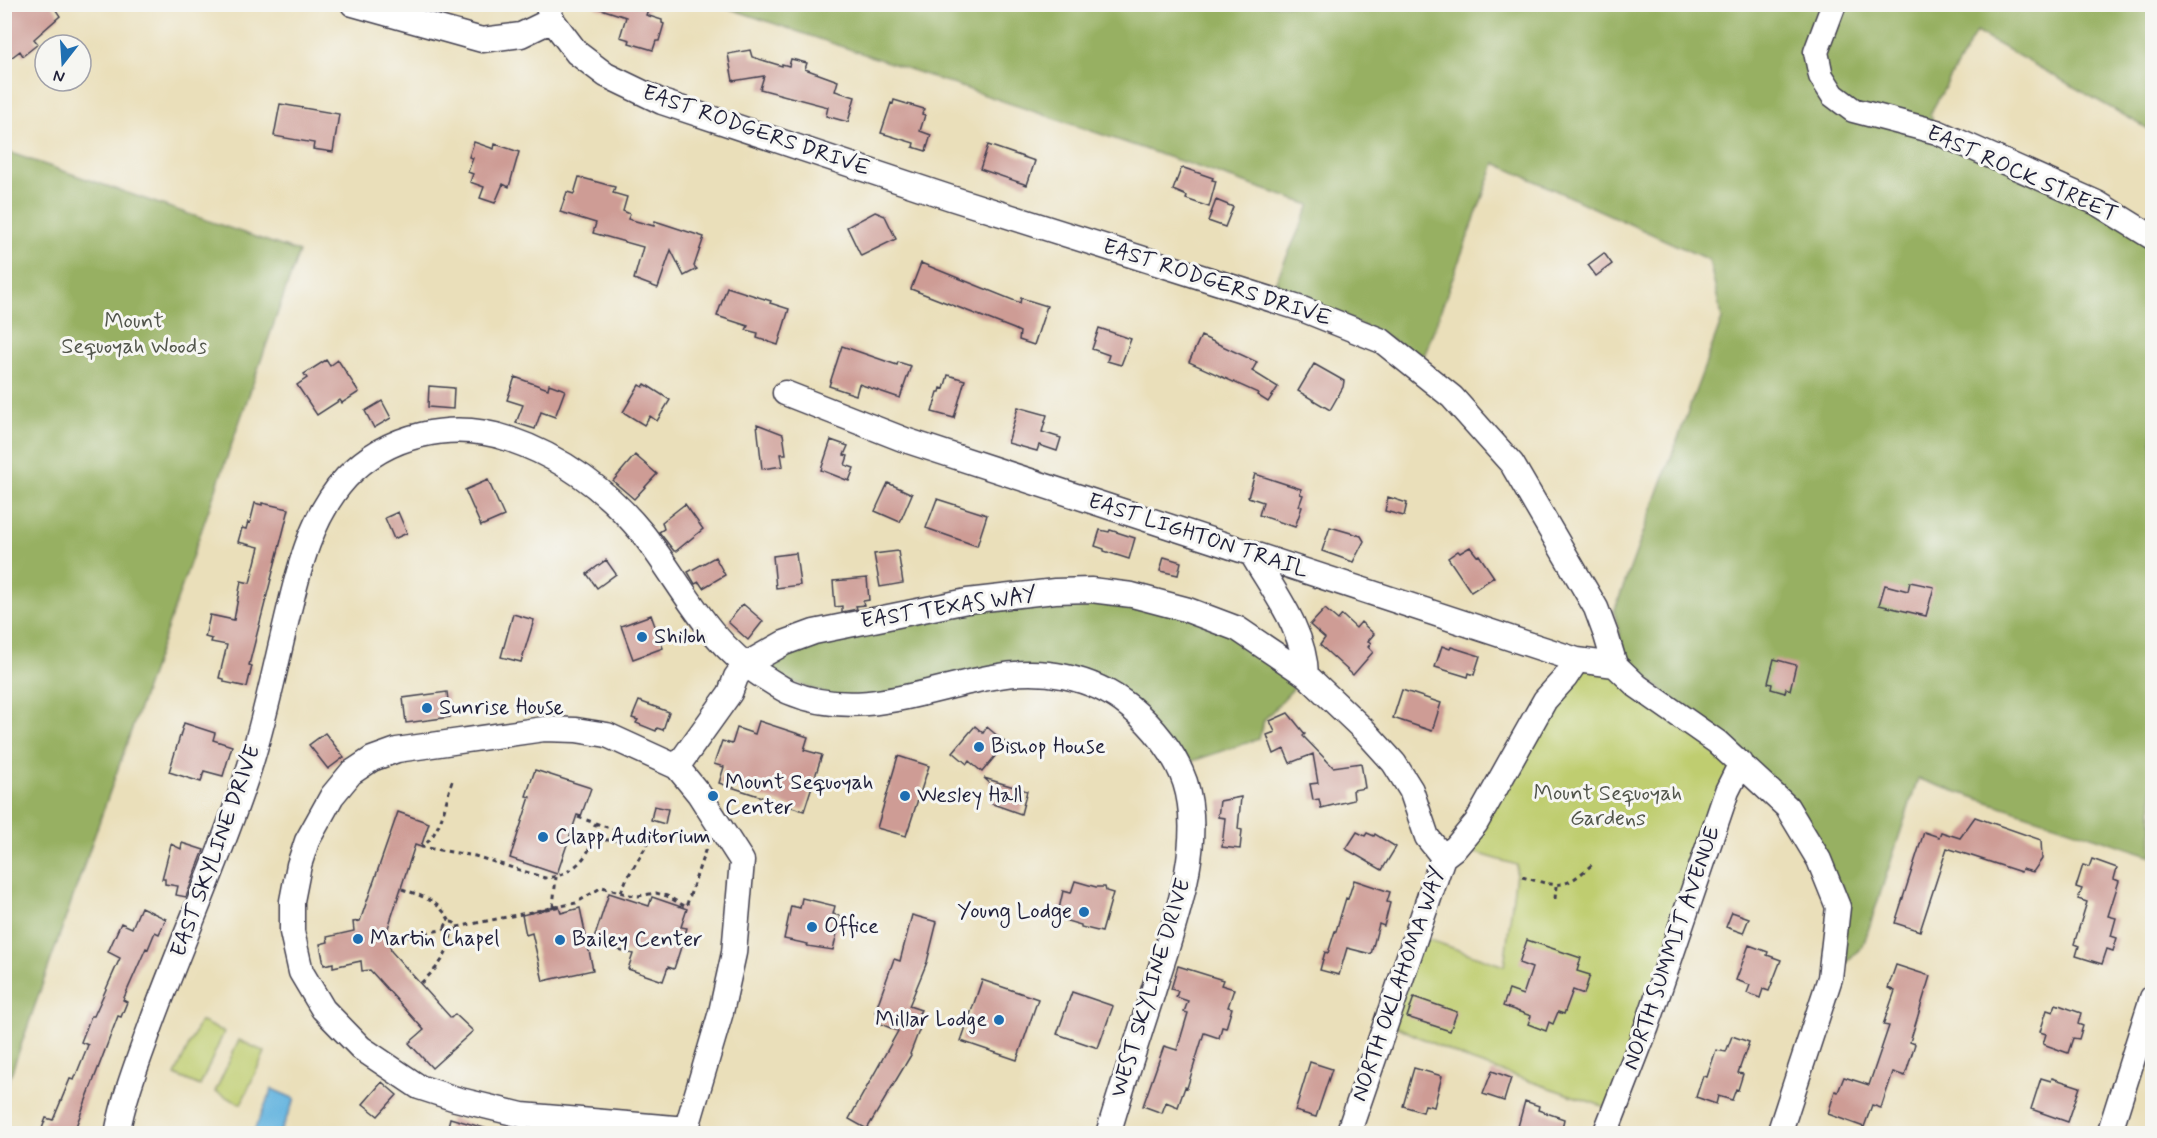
<svg xmlns="http://www.w3.org/2000/svg" width="2157" height="1138" viewBox="0 0 2157 1138" font-family="Mynerve,sans-serif">
<rect width="100%" height="100%" fill="#f6f6f2"/>
<filter id="ink" filterUnits="userSpaceOnUse"><feTurbulence type="fractalNoise" baseFrequency=".0167" numOctaves="2"/><feDisplacementMap in="SourceGraphic" scale="12" xChannelSelector="R" yChannelSelector="G"/><feConvolveMatrix kernelMatrix="1 2 1 2 8 2 1 2 1" color-interpolation-filters="sRGB"/></filter>
<filter id="wash" filterUnits="userSpaceOnUse"><feTurbulence type="fractalNoise" baseFrequency=".008" numOctaves="4" result="noise"/><feDisplacementMap in="SourceGraphic" scale="24" xChannelSelector="R" yChannelSelector="G"/><feGaussianBlur stdDeviation="1.35" result="paint"/><feColorMatrix in="noise" values="0 0 0 0 0 0 0 0 0 0 0 0 0 0 0 0 0 1.4 0 .05"/><feComposite in="paint" operator="in"/></filter>
<g filter="url(#wash)">
<rect width="100%" height="100%" fill="#eadfba"/>
<!-- green -->
<path fill="#bfcd6f" stroke="#707855" stroke-width="1.5" d="M1577 660 1615 665 1741 763 1614 1110 1471 1061 1386 1022 1416 935 1504 966 1517 865 1456 847Z
M200 1021 224 1032 200 1086 175 1075Z
M239 1040 265 1052 241 1104 215 1092Z"/>
<!-- forest -->
<path fill="#97b062" stroke="#5c694e" stroke-width="1.5" d="M719 5H2152V131L1976 32 1930 114 1937 132 2152 237V856L1918 779 1863 946 1831 978 1842 887 1715 733 1626 661 1614 612 1722 319 1709 260 1495 163 1424 356 1275 283 1310 205Z
M5 151 299 252 5 1091 4 151Z
M1055 591 1185 609 1306 675 1264 720 1259 739 1177 766 1146 721 1056 675 857 705 745 665 789 641Z"/>
<!-- water -->
<path fill="#64b4df" stroke="#436b8d" stroke-width="1.5" d="M272 1089 295 1099 280 1133H253Z"/>
<g id="blocks">
<!-- building -->
<path fill="#ce9c95" d="M12 4H52L60 16 34 39 38 44 23 56 20 51 4 63V10Z
M596 4H650L646 15 662 20V23L664 24 659 41H656L653 50 629 43 630 40 620 37 626 17 595 7Z
M750 50 752 57 782 66V64L789 66 791 59 807 63 805 69 838 81 835 91 855 97 848 122 826 116 828 107 760 89 764 76 733 81 728 54Z
M894 100 924 109 922 114 925 115 920 131 931 135 926 151 913 147 914 143 881 133 891 103 893 104Z
M280 104 339 114 333 152 313 149 314 143 274 136Z
M474 142 494 149 495 144 519 152 509 187 503 184 495 203 480 198 484 187 470 182 473 174 468 172 473 158 469 157Z
M988 145 1035 161 1027 185 980 169Z
M1184 168 1213 178 1212 180 1216 181 1209 207 1186 199 1187 196 1173 190 1181 169Z
M579 177 615 187 613 193 627 197 623 211 630 214 628 219 654 226 655 221 704 237 694 266 697 269 684 276 671 250 658 288 634 279 643 247 593 233 596 223 560 212 567 192 574 194Z
M1216 200 1233 207 1225 227 1208 221Z
M875 212 885 216 896 239 861 256 847 227Z
M1604 253 1612 264 1596 276 1588 265Z
M921 263 1020 303 1021 298 1047 306 1034 345 1019 340 1020 332 1014 329 911 289Z
M727 287 771 301 770 303 789 309 778 345 757 338 758 333 746 330 748 326 717 316Z
M1099 328 1131 339 1121 365 1107 361 1109 355 1092 349Z
M1201 336 1257 362 1252 371 1278 387 1268 402 1257 395 1258 393 1189 362Z
M842 346 897 365 898 362 911 366 900 398 859 384 856 395 829 386Z
M326 360 330 366 338 360 359 392 342 403 340 400 317 415 297 385 307 378 304 374Z
M1314 364 1344 381 1343 387 1330 410 1298 391Z
M948 375 965 380 954 418 932 412 938 392H940L941 388 944 389Z
M515 377 548 389 549 384 565 390 555 417 541 412 535 429 516 423 523 405 507 400Z
M645 384 670 400 657 421 650 416 644 425 623 412 639 385 643 387Z
M429 386 454 388 453 409 428 407Z
M382 401 391 418 374 428 365 411Z
M1018 407 1047 415 1042 432 1061 438 1057 451 1039 445 1037 451 1008 443Z
M757 424 783 434 786 454H781L783 466 762 469Z
M831 440 848 446 844 455 848 456 845 465 854 468 849 481 821 470Z
M635 455 657 474 634 499 613 481Z
M1255 474 1301 489 1300 494 1303 495 1299 506 1302 507 1295 527 1259 515 1263 502 1248 497Z
M488 480 504 516 481 526 465 490Z
M888 483 912 494 900 522 875 511Z
M1388 497 1407 503 1404 516 1385 511Z
M937 499 987 515 977 546 926 528Z
M255 503 262 505V503L289 509 249 665 252 666 247 687 224 682V679L219 678 227 645 211 642 212 639 205 637 210 615 234 620 241 581 250 583 259 547 238 542 242 528 246 529 248 522 250 523Z
M685 504 703 529 676 551H674L659 532 664 529 662 522Z
M398 512 407 533 394 539 385 518Z
M1330 527 1361 536 1364 541 1353 562 1322 551Z
M1100 530 1109 532 1110 530 1135 538 1129 559 1104 551V549L1095 546Z
M1470 547 1477 556 1479 555 1494 577 1471 592 1448 558 1458 551 1460 553Z
M898 551 903 583 880 587 874 554Z
M796 553 800 585 776 588 773 556Z
M715 557 725 575 703 588 699 582 695 584 688 572Z
M1164 557 1181 562 1178 575 1160 571Z
M606 560 616 574 597 588 587 574Z
M867 578 869 600 863 601 864 605 856 606 857 609 842 612V606L835 607 833 581Z
M1910 582 1934 587 1926 616 1879 605 1885 585 1908 591Z
M743 604 763 621 748 640 728 622Z
M1325 609 1338 620 1342 615 1356 628 1361 622 1374 634 1368 641 1371 643 1368 647 1373 652 1353 675 1320 645 1325 638 1310 625Z
M513 614 534 620 521 662 501 657Z
M651 615 663 648 633 659 621 626Z
M1442 646 1450 649 1451 647 1480 656 1474 675 1469 673 1468 677 1435 667Z
M1774 659 1796 665 1790 690 1786 688 1785 693 1771 689 1772 684 1768 683Z
M1402 690 1441 703 1432 731 1393 718Z
M447 692 450 717 406 723 403 698Z
M639 701 669 712 663 730 657 728 656 731 636 723 638 720 632 718Z
M1288 713 1305 734 1303 736 1333 767 1361 763 1365 788 1353 790 1354 800 1321 808 1319 799 1313 800 1310 784 1318 783 1313 754 1290 763 1284 749 1274 754 1267 735 1275 732 1270 721Z
M759 721 808 737 804 750 822 755 804 811 719 783 724 767 714 764 722 741 732 744 737 728 755 734Z
M184 723 215 733 213 740 232 746 223 776 204 771 201 782 169 772Z
M975 726 983 733 987 727 1006 743 982 772 969 761 967 764 953 752Z
M325 733 344 757 328 769 309 745Z
M898 756 929 766 906 836 877 828Z
M535 770 591 788 581 816 577 815 557 874 510 858 530 797 526 796Z
M984 778 1027 791 1021 814 990 803 994 787Z
M1241 797 1238 829 1242 830 1240 849 1222 847 1225 818 1218 817 1220 801Z
M654 806 668 809 665 824 651 820Z
M398 812 429 823 421 847 415 845 387 931 391 951 451 1018 455 1014 473 1031 432 1068 409 1043 424 1030 370 970 362 971 361 961 333 967V963L324 965 320 944 328 942 327 937 354 931 353 922 360 921Z
M1975 817 2041 840 2042 859 2033 872 2022 869 2021 872 1947 848 1920 931 1895 923 1924 832 1939 837 1941 832 1960 838Z
M1357 832 1365 836 1367 833 1374 836 1375 834 1396 847 1382 870 1346 849Z
M182 843 204 850 186 897 176 895 178 886 165 884V879H162L171 844 181 849Z
M2092 859 2117 868 2114 879 2119 881 2108 916 2116 918 2111 936 2117 938 2113 951 2107 949 2102 964 2076 956 2079 946 2074 944 2087 902 2078 899 2082 889 2076 887 2083 865 2089 867Z
M1354 880 1390 892 1387 902 1390 903 1384 926 1379 924 1371 954 1347 948 1339 975 1320 970 1325 952 1328 953 1335 931H1336L1346 898 1348 899Z
M1075 881 1096 887H1105L1106 891 1113 893 1102 932 1081 927V925L1057 918 1063 891 1071 893Z
M609 893 649 906 652 897 687 909 681 927 687 928 674 969 668 967 663 981 628 969 633 954 593 942Z
M802 898 835 906 833 914 841 916 833 950 807 946 808 944 784 939 791 906 800 908Z
M559 906 561 913 580 908 593 970 543 981 532 933 526 935 522 915Z
M141 907 166 919 159 934 155 932 148 949 146 948 123 1000 127 1002 121 1017 118 1016 75 1129 84 1134H40L46 1118 53 1120 70 1079 74 1080 88 1045 81 1042 91 1016H94L120 958 108 952 121 923 132 928Z
M1732 912 1749 918 1743 933 1726 927Z
M912 915 937 922 927 962 909 1006 921 1010 919 1013 925 1015 910 1054 911 1055 867 1129 849 1119 898 1031 876 1022 879 1013 875 1012 894 959 900 961Z
M1527 940 1581 958 1577 971 1590 975 1584 994 1573 990 1564 1014 1558 1012 1553 1024 1549 1022 1546 1031 1528 1024 1531 1016 1503 1006 1509 990 1523 995 1532 968 1519 963Z
M1749 945 1768 952 1767 955 1781 960 1769 991 1763 989 1760 998 1747 993 1750 985 1736 980Z
M1896 965 1930 976 1910 1042 1915 1044 1905 1076 1893 1072 1881 1108 1872 1105 1864 1127 1828 1114 1835 1091 1838 1092 1844 1077 1869 1085 1889 1026 1883 1025 1895 991 1888 988Z
M1178 966 1223 980 1221 985 1234 989 1228 1007 1232 1008 1226 1028 1222 1027 1219 1038 1204 1033 1187 1088 1185 1087 1178 1107 1166 1102 1162 1113 1143 1106 1164 1046 1177 1050 1188 1013 1184 1012 1188 1001 1176 997 1178 991 1171 989Z
M982 980 1038 999 1017 1060 961 1041Z
M1072 992 1113 1006 1098 1048 1057 1034Z
M1414 997 1457 1012 1450 1031 1407 1017Z
M2056 1004 2081 1013 2078 1024 2083 1026 2079 1039 2073 1038 2068 1053 2043 1044 2046 1034 2040 1032 2047 1010 2053 1012Z
M1732 1036 1749 1042 1738 1073 1743 1074 1738 1090 1736 1089 1732 1100 1718 1096 1716 1104 1696 1097 1703 1076 1707 1077 1716 1050 1726 1052Z
M1310 1062 1332 1069 1316 1117 1295 1111Z
M1414 1068 1442 1076 1434 1107 1425 1105 1423 1112 1403 1106Z
M1492 1071 1511 1078 1504 1101 1483 1094Z
M2041 1078 2051 1081 2052 1078 2080 1087 2068 1122 2031 1109Z
M382 1082 397 1095 378 1116 363 1104Z
M1525 1101 1539 1106 1538 1110 1564 1119 1561 1134H1516Z
M450 1118 491 1130 490 1134H446Z"/>
</g>
</g>
<g filter="url(#ink)">
<use href="#blocks" fill-opacity="0" stroke="#403e4e" stroke-width="1.5"/>
<g fill="none" stroke-linecap="round" stroke-linejoin="round">
<defs>
<path id="minor" d="M353 4 482 40 521 35 552 20
M547 4 552 20 577 53 606 75 662 102 951 198 1302 309 1382 341 1452 397 1512 464 1596 608 1606 635 1615 665 1637 686 1717 742 1787 807 1819 860 1838 907 1830 978 1779 1134
M1834 4 1816 52 1821 76 1833 95 1853 110 1937 132 2097 203 2152 237
M785 393 905 440 1577 660 1615 665
M1252 554C1273 591 1305 630 1306 675
M677 767 730 693 736 677 745 665 784 643 814 632 967 601 1055 591 1091 590 1132 595 1185 609 1238 629 1306 675 1364 730 1394 763 1411 790 1427 837 1443 857
M117 1134C124 1096 138 1061 151 1025 182 940 220 858 248 772 263 726 273 678 284 631 297 577 308 520 346 478 387 434 452 420 509 439 562 457 608 491 643 534 682 584 707 642 762 676 771 681 780 688 789 692 857 721 926 689 993 677 1041 667 1092 676 1130 707 1153 726 1175 753 1185 782 1206 847 1171 932 1152 995 1137 1041 1122 1087 1108 1134
M685 1134 721 1012 734 953 742 861 699 794 677 767 607 735 576 730 544 729 397 750 372 759 351 773 332 796 307 841 299 865 292 901V932L301 972 323 1009 361 1048 419 1087 456 1099 522 1115 686 1129
M1348 1134 1443 857 1456 847 1476 823 1545 700 1565 678 1577 660
M1605 1134 1647 1026 1727 791 1741 763
M2109 1134 2152 998"/>
</defs>
<!-- minor casing -->
<use href="#minor" stroke="#403e4e" stroke-width="27"/>
<!-- path -->
<path stroke="#403e4e" stroke-width="3" stroke-dasharray="4.5 4.5" stroke-linecap="butt" d="M452 781C445 803 442 832 422 847L475 856 545 878C566 877 586 862 592 842 594 835 593 830 596 823
M578 817 638 838
M569 842 593 840H705
M1522 877C1561 887 1562 891 1594 863
M402 889C422 896 440 901 450 922
M621 892 627 878 650 840
M1555 899 1556 886
M553 907 556 877
M445 928a6 6 0 1 1 12 0a6 6 0 1 1-12 0Z
M457 927 576 903 602 887 630 895 638 896 656 893 667 896 686 907 707 845
M390 940 446 929
M421 983C437 968 449 956 451 934"/>
<!-- minor -->
<use href="#minor" stroke="#fff" stroke-width="24"/>
</g>
</g>
<!-- markers -->
<g fill="#1f6fb2" stroke="#f6f6f2" stroke-width="2">
<circle cx="642" cy="637" r="6"/>
<circle cx="427" cy="708" r="6"/>
<circle cx="979" cy="747" r="6"/>
<circle cx="713" cy="796" r="6"/>
<circle cx="905" cy="796" r="6"/>
<circle cx="543" cy="837" r="6"/>
<circle cx="1084" cy="912" r="6"/>
<circle cx="812" cy="927" r="6"/>
<circle cx="358" cy="939" r="6"/>
<circle cx="560" cy="940" r="6"/>
<circle cx="999" cy="1020" r="6"/>
</g>
<g text-anchor="middle" dominant-baseline="central" stroke-width="6" stroke-linejoin="round" paint-order="stroke">
<!-- street labels -->
<g font-size="22" fill="#22223b" stroke="#f6f6f2">
<text transform="translate(756 131) rotate(19)">EAST RODGERS DRIVE</text>
<text transform="translate(2022 174) rotate(24)">EAST ROCK STREET</text>
<text transform="translate(1217 283) rotate(18)">EAST RODGERS DRIVE</text>
<text transform="translate(1198 536) rotate(18)">EAST LIGHTON TRAIL</text>
<text transform="translate(949 608) rotate(-9)">EAST TEXAS WAY</text>
<text transform="translate(216 851) rotate(-70)">EAST SKYLINE DRIVE</text>
<text transform="translate(1672 948) rotate(-71)">NORTH SUMMIT AVENUE</text>
<text transform="translate(1399 984) rotate(-71)">NORTH OKLAHOMA WAY</text>
<text transform="translate(1151 988) rotate(-73)">WEST SKYLINE DRIVE</text>
</g>
<!-- park labels -->
<g font-size="22" fill="#51554b" stroke="#f6f6f2">
<text x="134" y="322">Mount<tspan x="134" dy="25">Sequoyah Woods</tspan></text>
<text x="1608" y="794">Mount Sequoyah<tspan x="1608" dy="25">Gardens</tspan></text>
</g>
<!-- poi labels -->
<g font-size="22" fill="#22223b" stroke="#f6f6f2" text-anchor="start">
<text x="654" y="637">Shiloh</text>
<text x="439" y="708">Sunrise House</text>
<text x="991" y="747">Bishop House</text>
<text x="725" y="783">Mount Sequoyah<tspan x="725" dy="25">Center</tspan></text>
<text x="917" y="796">Wesley Hall</text>
<text x="555" y="837">Clapp Auditorium</text>
<text x="1072" y="912" text-anchor="end">Young Lodge</text>
<text x="824" y="927">Office</text>
<text x="370" y="939">Martin Chapel</text>
<text x="572" y="940">Bailey Center</text>
<text x="987" y="1020" text-anchor="end">Millar Lodge</text>
</g>
</g>
<!-- margin -->
<rect width="2157" height="1138" fill="none" stroke="#f6f6f2" stroke-width="24"/>
<!-- north arrow -->
<g transform="translate(63 63) rotate(197)"><circle r="28" fill="#f6f6f2" stroke="#a1a1a9" stroke-width="1.5"/>
<path d="M0-4.5L10 22L0 15L-10 22Z" fill="#1f6fb2"/>
<text y="-9" font-size="16" font-weight="bold" text-anchor="middle" fill="#22223b">N</text>
</g>
</svg>
